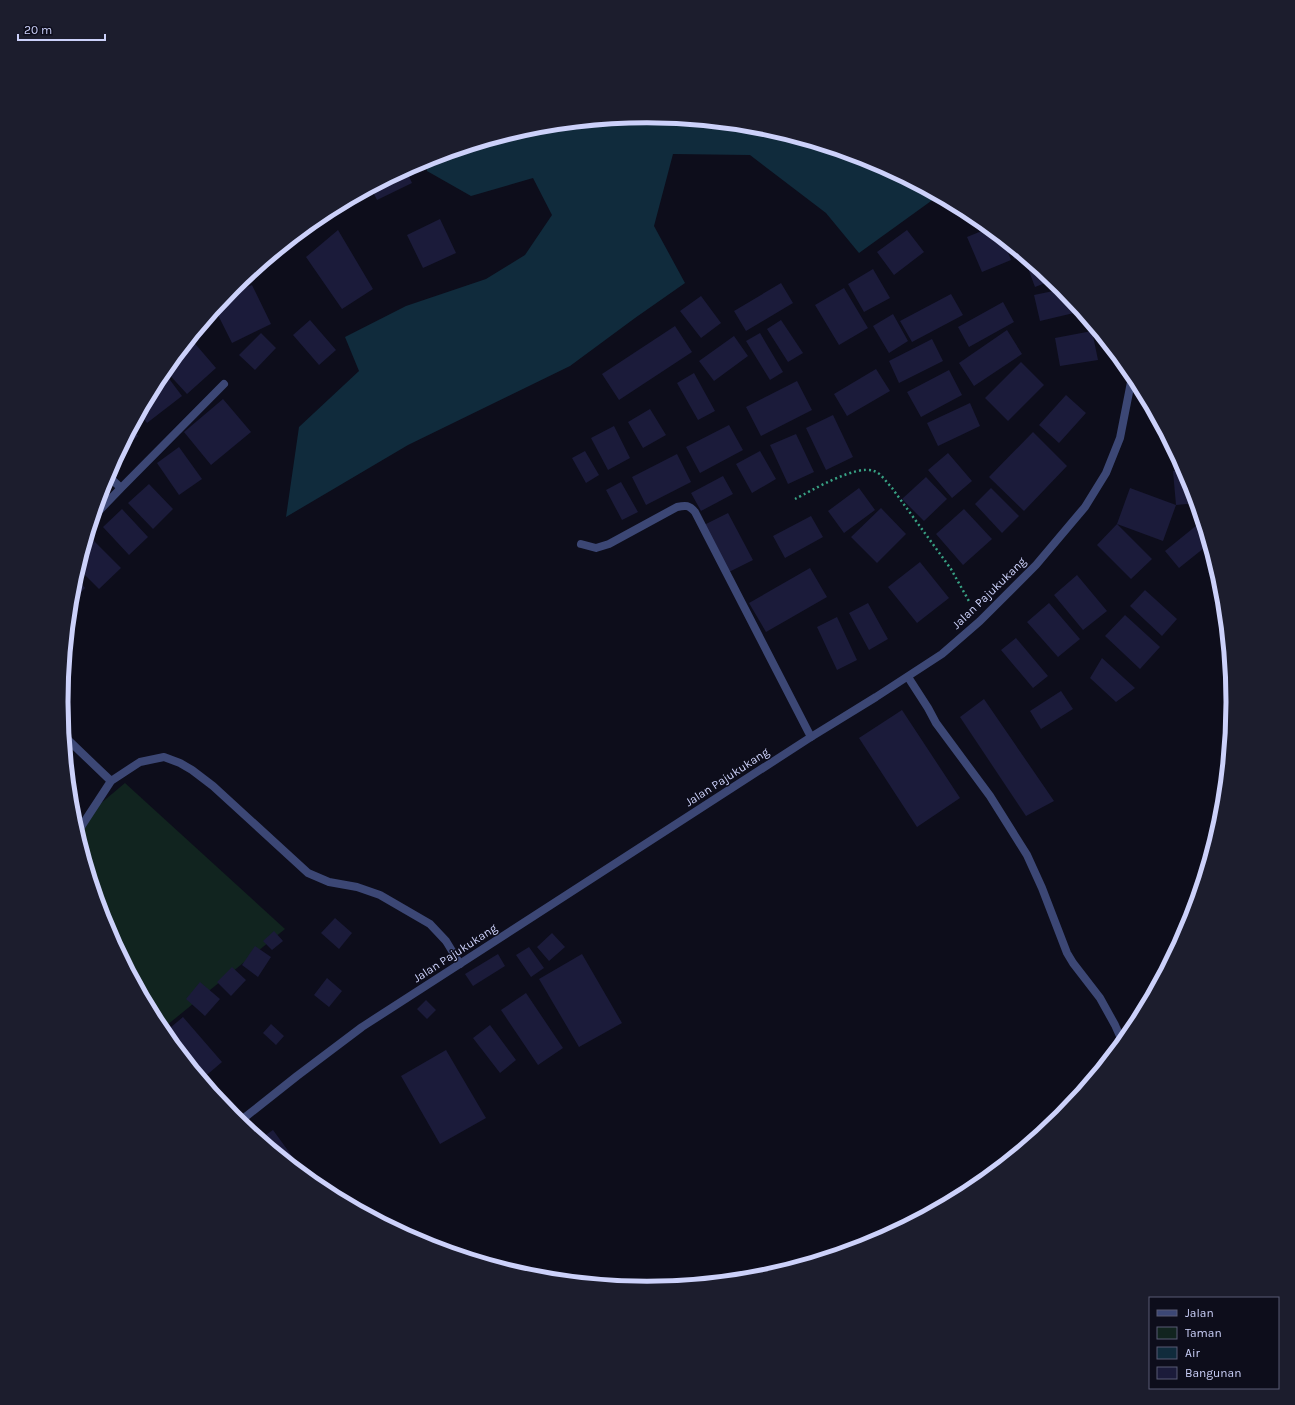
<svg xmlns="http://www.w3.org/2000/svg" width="1295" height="1405" viewBox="0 0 1295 1405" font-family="Karla,sans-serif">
<rect width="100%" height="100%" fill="#0d0d1b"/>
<!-- green -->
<path fill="#11241f" d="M125 783 285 929 161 1030 106 927 75 825Z"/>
<!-- water -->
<path fill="#102b3c" d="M648 116 762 127 872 161 938 196 859 253 826 213 750 155 673 154 654 226 685 283 635 318 570 366 408 445 286 517 299 427 359 371 345 337 406 306 486 279 525 255 552 215 533 178 471 196 427 171 426 160 533 127Z"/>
<!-- building -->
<path fill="#1b1b3a" d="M406 170 412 183 377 200 371 188Z
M440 219 456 253 423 268 407 235Z
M989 228 1003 239 1011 260 982 272 967 237Z
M338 230 373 289 342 309 306 257Z
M907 230 924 252 894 275 877 252Z
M1009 244 1023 256 1014 259Z
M1027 259 1042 271 1053 280 1035 287 1025 260Z
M873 269 890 298 864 312 848 284Z
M781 283 793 303 746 331 734 311Z
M252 285 271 324 232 343 215 309 225 297Z
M844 288 868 328 839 345 815 305Z
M1063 289 1077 306 1078 312 1040 321 1034 295Z
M951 294 963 315 912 342 900 321Z
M701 296 721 323 701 338 680 311Z
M1003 302 1014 322 969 347 958 327Z
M893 314 908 341 889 353 873 326Z
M310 320 336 350 319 365 293 335Z
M781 320 803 353 788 362 767 329Z
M675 326 692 352 619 400 602 374Z
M1007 330 1022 354 974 386 959 363Z
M1092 331 1098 360 1060 366 1055 338Z
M261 333 276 348 255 370 239 355Z
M760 333 783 372 770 380 746 341Z
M734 336 748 356 714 381 699 361Z
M191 339 216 368 187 394 165 370Z
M932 339 943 361 899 383 889 361Z
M1021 362 1044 385 1008 421 985 398Z
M876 369 890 391 847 416 834 394Z
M949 370 962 395 921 417 907 392Z
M164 372 182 396 147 423 140 414Z
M694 373 715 411 698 420 677 383Z
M797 381 812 410 761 436 746 407Z
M1066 395 1086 413 1059 443 1039 425Z
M223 399 251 432 211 465 184 432Z
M970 403 980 426 938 446 927 423Z
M650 409 666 435 643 448 628 422Z
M833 415 853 457 826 470 806 428Z
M729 425 743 450 700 473 686 447Z
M614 426 630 458 608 470 591 438Z
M1162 427 1174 450 1167 451Z
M132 429 138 436 121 450Z
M1033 432 1067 466 1024 511 989 477Z
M796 434 814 472 788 484 770 445Z
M179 447 202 479 179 495 157 463Z
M585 451 599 475 586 483 572 458Z
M760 451 776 479 752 493 736 464Z
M948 453 972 481 952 498 928 470Z
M677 454 691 482 646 505 632 477Z
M1185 469 1189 478 1197 503 1176 505 1173 471Z
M723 476 733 494 701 511 691 493Z
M926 477 947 499 924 521 902 499Z
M621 482 638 512 622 520 606 490Z
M149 484 173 509 153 529 128 503Z
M859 488 875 510 844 533 828 511Z
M991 488 1019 516 1002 533 975 504Z
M1130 488 1176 505 1163 541 1117 524Z
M881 508 906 534 877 563 851 537Z
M122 509 148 537 129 555 103 527Z
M964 509 992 539 963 565 936 534Z
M728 513 753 560 729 572 704 525Z
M811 516 823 537 785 558 773 536Z
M1117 524 1152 559 1131 579 1097 545Z
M1197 525 1208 539 1209 544 1179 568 1165 551Z
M88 535 121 568 99 589 78 568Z
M920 562 949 598 917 623 888 587Z
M1216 565 1223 588V589L1208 572Z
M810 568 827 597 766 632 749 603Z
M1077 575 1107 611 1083 630 1054 595Z
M76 577 85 588 71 602 72 588Z
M1145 590 1177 619 1162 636 1130 606Z
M868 603 888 639 869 650 849 613Z
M1049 603 1080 639 1058 657 1027 622Z
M1125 615 1160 647 1140 669 1105 636Z
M837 617 857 660 837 670 817 627Z
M1016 638 1048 676 1033 688 1001 650Z
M1102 658 1135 688 1116 702 1090 678Z
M1061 691 1073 709 1041 729 1030 711Z
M984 699 1054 801 1026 816 960 717Z
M902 710 960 798 917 827 859 738Z
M335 918 352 933 339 949 321 933Z
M274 931 283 941 272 950 263 941Z
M552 933 565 947 549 961 537 947Z
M255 946 271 957 258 977 242 965Z
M529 947 544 968 531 977 516 955Z
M498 954 505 966 473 986 465 974Z
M582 954 622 1023 579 1047 539 979Z
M232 967 246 980 231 996 217 982Z
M327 978 342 991 329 1007 314 995Z
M200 982 220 999 205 1016 186 999Z
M526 993 563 1048 538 1065 501 1010Z
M426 1000 436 1010 427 1019 417 1009Z
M183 1017 222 1062 202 1079 164 1033Z
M271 1024 284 1036 276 1045 263 1033Z
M490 1025 516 1060 500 1073 473 1038Z
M446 1050 486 1118 440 1144 401 1076Z
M273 1130 308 1178H307L260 1139Z"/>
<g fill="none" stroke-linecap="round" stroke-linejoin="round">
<!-- path -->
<path stroke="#38a284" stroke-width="2.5" stroke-dasharray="2 3" stroke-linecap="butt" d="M795 499C811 491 856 464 874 471 881 473 887 483 892 488L951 569 970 603"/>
<!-- service -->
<path stroke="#3c4775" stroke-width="8" d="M64 736 111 781
M77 833 111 781 140 762 164 757 180 763 192 770 213 786 308 873 329 882 357 887 380 895 430 924 446 941 460 964"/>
<!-- minor -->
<path stroke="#3c4775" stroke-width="8" d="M121 488 224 384
M94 516 121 488 107 475
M581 544 596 548 609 544 677 507C686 505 689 505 695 512L811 737
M908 677 928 708 936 723 990 796 1027 855 1042 888 1067 953 1073 963 1100 998 1115 1025 1123 1043"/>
<!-- tertiary -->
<path stroke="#3c4775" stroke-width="8" d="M239 1122 297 1076 362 1027 811 737 876 697 942 654 980 621 1036 565 1085 507 1106 473 1120 438 1132 377V373"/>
</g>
<g text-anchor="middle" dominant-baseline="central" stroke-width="3" stroke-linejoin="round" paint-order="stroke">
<!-- street labels -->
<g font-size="12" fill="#ccd1fa" stroke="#0d0d1b">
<text transform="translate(989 593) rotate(-44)">Jalan Pajukukang</text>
<text transform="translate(727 777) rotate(-33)">Jalan Pajukukang</text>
<text transform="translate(455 953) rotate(-33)">Jalan Pajukukang</text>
</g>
</g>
<!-- crop -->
<path d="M0 0H1295V1405H0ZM68 702a579 579 0 1 1 1158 0a579 579 0 1 1-1158 0Z" fill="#1c1d2d" fill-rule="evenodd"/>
<path fill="none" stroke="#ccd1fa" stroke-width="5" d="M68 702a579 579 0 1 1 1158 0a579 579 0 1 1-1158 0Z"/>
<!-- legend -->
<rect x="1149" y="1297" width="130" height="92" fill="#0d0d1b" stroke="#595b74"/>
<rect x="1157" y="1310" width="20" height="6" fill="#3c4775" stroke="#595b74"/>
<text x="1185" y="1317" font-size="12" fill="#ccd1fa">Jalan</text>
<rect x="1157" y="1327" width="20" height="12" fill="#11241f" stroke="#595b74"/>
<text x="1185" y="1337" font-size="12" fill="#ccd1fa">Taman</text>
<rect x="1157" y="1347" width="20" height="12" fill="#102b3c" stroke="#595b74"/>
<text x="1185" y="1357" font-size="12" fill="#ccd1fa">Air</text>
<rect x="1157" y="1367" width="20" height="12" fill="#1b1b3a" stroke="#595b74"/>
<text x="1185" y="1377" font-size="12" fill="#ccd1fa">Bangunan</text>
<!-- scale -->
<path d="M18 34v6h87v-6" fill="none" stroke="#ccd1fa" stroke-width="2"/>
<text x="24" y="34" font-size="12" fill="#ccd1fa" stroke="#0d0d1b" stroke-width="3" paint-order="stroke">20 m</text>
</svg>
